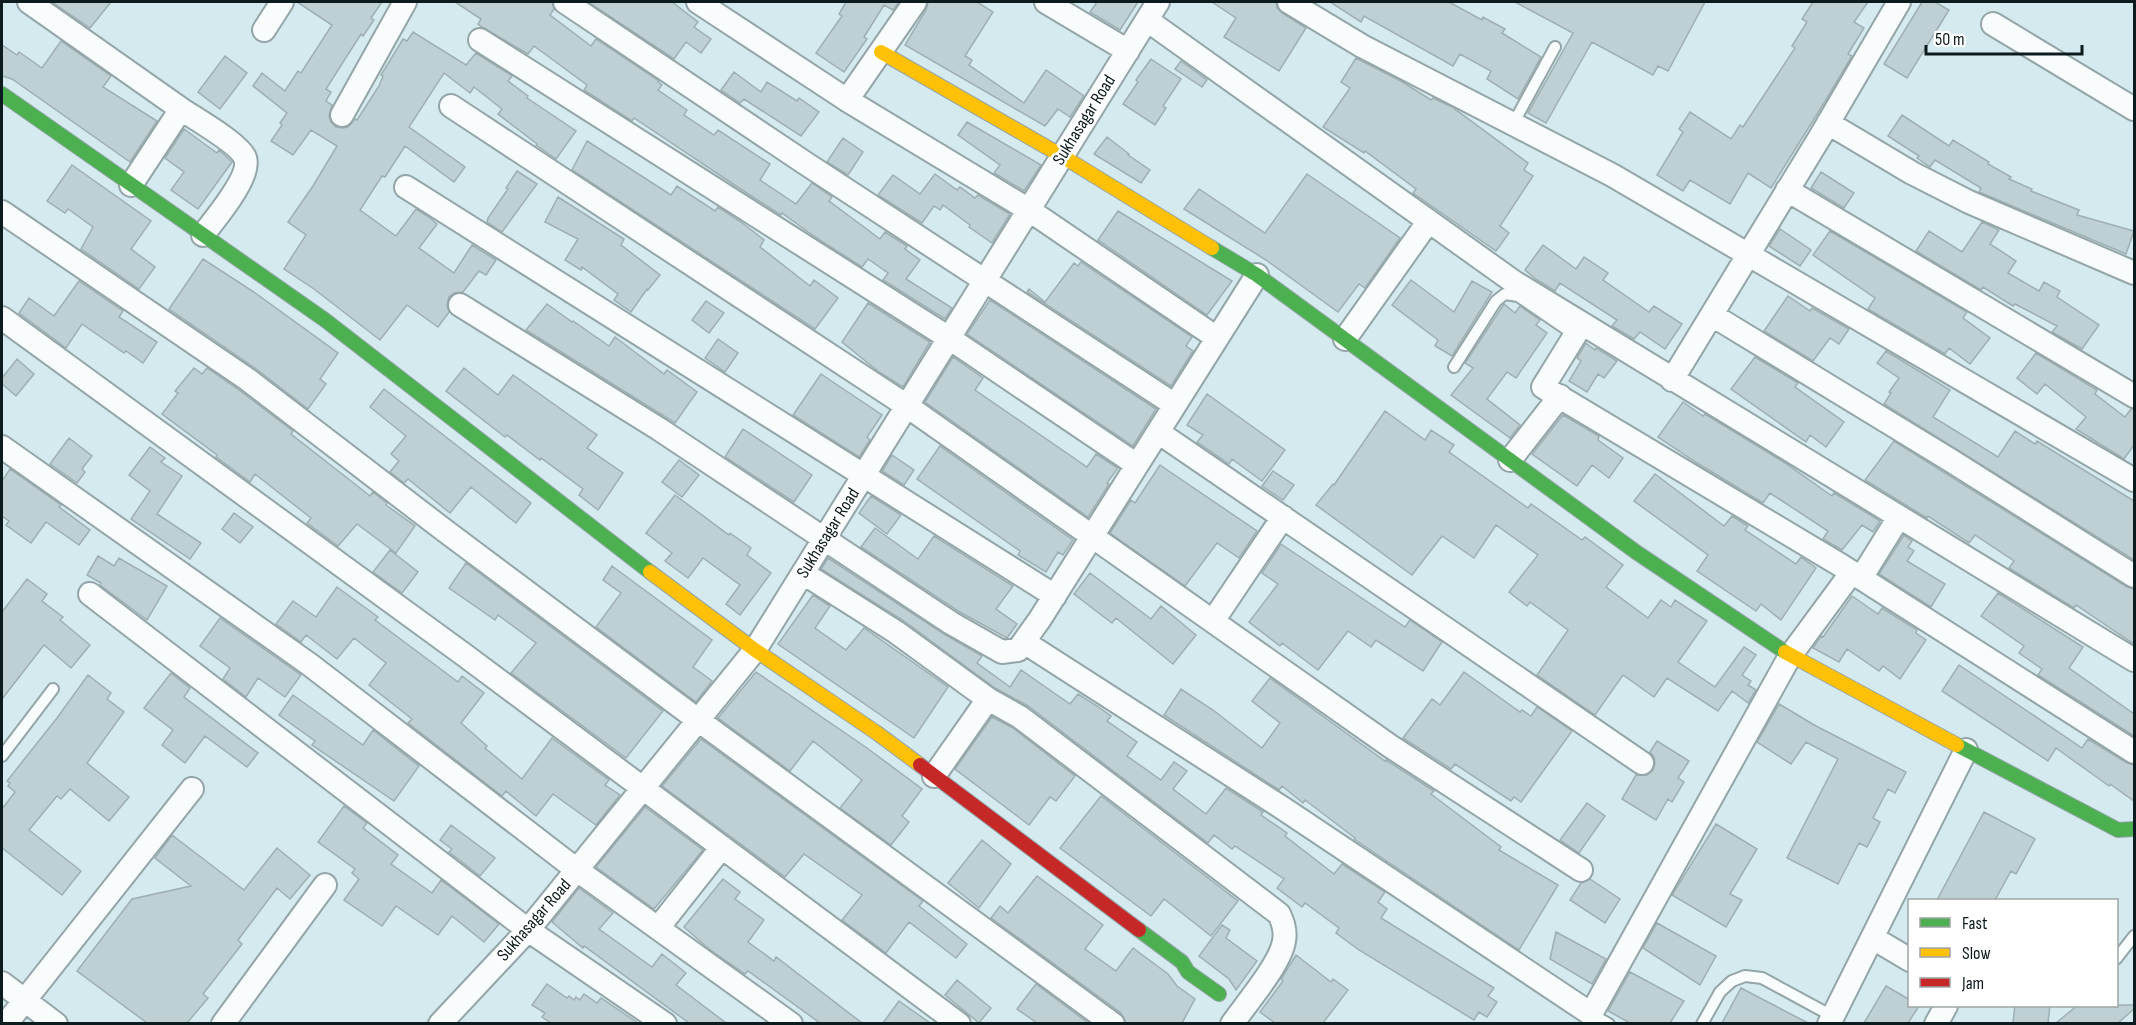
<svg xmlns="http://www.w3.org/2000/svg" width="2136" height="1025" viewBox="0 0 2136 1025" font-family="'Sofia Sans Condensed',sans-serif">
<rect width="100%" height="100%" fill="#d4eaef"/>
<!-- building -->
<path fill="#bfd0d4" stroke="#9eafb2" stroke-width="1.5" d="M52 2H111L90 28Z
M297 2H382L371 18 374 20 363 36 361 34 326 89 331 92 326 101 332 105 329 116 331 122 336 127 343 128 348 127 355 119 357 120 379 86 383 76 381 75 403 39 407 41 413 32 466 65 476 53 512 76 508 81 528 96 527 98 576 131 556 159 536 145 537 144 498 114 502 109 474 87 470 93 444 73 409 127 465 167 454 182 405 146 385 177 382 176 360 210 396 236 416 209 429 217 437 224 419 248 454 273 472 245 496 260 486 275 479 271 463 292 454 293 449 297 447 305 449 312 438 327 407 305 380 340 314 289 284 269 306 235 288 222 313 186 337 146 311 130 293 155 271 141 282 125 280 123 287 113 253 86 262 73 285 91 298 71 301 73 332 25Z
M455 2H552L554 9 550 15 591 46 596 39 659 81 658 82 662 85 658 90 687 110 684 115 714 135 718 130 770 164 760 180 796 204 812 183 832 197 829 201 880 239 885 232 907 246 905 249 920 260 906 279 952 308 945 319 883 280 888 273 868 259 862 267 812 235 782 213 781 215 733 184 634 118 632 121 584 90 587 85 534 46 528 54 482 27 478 24 481 19Z
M588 2H672L698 22 694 27 711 39 701 53 686 42 674 59Z
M846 2H899L893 10 884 5 864 37 867 39 844 72 816 53 842 16 839 14Z
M928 2H977L993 12 965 56 972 60 969 65 1024 103 1046 70 1084 96 1070 117 1058 109 1045 126 905 45 926 10Z
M1097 2H1138L1120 30 1090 12Z
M1212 2H1276L1277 8 1282 13 1306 28 1279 71 1224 37 1236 18Z
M1330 2H1449L1482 20 1483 17 1505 29 1502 33 1541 57 1518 99 1487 79 1491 71 1460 54 1453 66 1364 16 1361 22Z
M1515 2H1705L1668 71 1658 66 1653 75 1592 42 1546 123 1528 113 1573 33Z
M1813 2H1868L1854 22 1864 28 1848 54 1852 56 1824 103 1771 188 1748 173 1730 204 1690 180 1683 191 1657 175 1683 132 1679 129 1690 112 1731 139 1740 125 1743 127 1795 48 1792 46 1807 22 1802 19Z
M1922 2H1935L1949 10 1907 78 1884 64Z
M61 41 111 76 103 87 157 121 130 162 12 79 2 76V45L17 55 19 52 42 68Z
M225 56 247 73 220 109 198 92Z
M1356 58 1401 81 1431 100 1433 98 1452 107 1528 163 1524 170 1533 176 1500 226 1509 233 1496 251 1413 193 1416 189 1365 151 1364 153 1323 127 1350 88 1341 82Z
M1151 59 1181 79 1163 106 1166 108 1155 125 1123 104 1138 82 1136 80Z
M1181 61 1207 80 1202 87 1175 69Z
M734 72 761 92 767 82 797 101 799 98 819 112 801 136 744 99 740 103 721 90Z
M1902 115 1949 146 1953 140 1989 162 1988 164 2011 177 2009 179 2032 189 2031 191 2079 210 2077 215 2134 231 2126 254 1979 192 1981 188 1935 160 1930 167 1917 158 1919 156 1888 136Z
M967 122 1041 165 1024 191 994 173 1000 165 958 135Z
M184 129 217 153 219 150 232 162 198 209 171 190 184 172 165 158Z
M1107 137 1129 154 1128 155 1150 170 1141 183 1094 154Z
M843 138 863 152 848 175 827 162Z
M587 141 671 195 677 186 715 211 718 207 741 222 764 240 760 247 810 286 814 280 838 298 815 329 572 170Z
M72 165 151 221 131 249 155 267 139 289 81 249 93 227 68 209 65 213 47 201Z
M517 171 537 184 502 232 487 222 488 218 508 189 506 188Z
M1821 172 1854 193 1844 208 1811 188Z
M935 174 957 190 960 187 975 198 978 195 1010 214 992 243 969 227 970 225 943 205 940 210 934 206 922 223 878 195 893 175 920 194Z
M1307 174 1400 238 1365 288 1359 284 1338 312 1266 260 1184 209 1199 189 1265 233Z
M558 197 624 239 621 245 660 275 648 290 647 289 631 312 614 300 618 294 582 267 581 270 565 260 578 239 545 222Z
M1118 211 1232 281 1207 315 1098 240Z
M1982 222 1999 230 1990 244 2016 261 2008 273 2039 291 2044 282 2060 291 2057 297 2099 325 2082 349 2052 332 2057 326 2015 304 2013 306 1983 287 1981 290 1916 251 1929 231 1962 252Z
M1780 229 1811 250 1800 266 1769 246Z
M1830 231 1967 312 1963 318 1990 338 1970 364 1949 348 1945 354 1868 309 1875 298 1813 255Z
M1543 245 1576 269 1584 257 1608 273 1603 280 1649 312 1654 306 1682 324 1665 349 1640 332 1634 339 1612 326 1617 320 1560 283 1555 291 1537 280 1525 270Z
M203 259 254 292 338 353 320 379 326 384 308 409 255 368 169 309Z
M1081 262 1192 337 1186 346 1193 351 1171 386 1027 292 1029 289 1045 302 1074 263 1078 266Z
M1411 280 1454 312 1472 281 1492 292 1452 356 1435 346 1438 340 1392 305Z
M79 281 123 311 119 317 157 342 143 363 126 351 124 353 82 324 66 348 19 313 29 298 54 316Z
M1788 296 1810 311 1812 308 1849 329 1839 344 1830 338 1813 361 1764 331Z
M990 300 1156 409 1133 446 967 334Z
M706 301 724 313 709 333 692 320Z
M868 303 930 342 903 387 879 372 842 342Z
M547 304 572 322 573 321 609 346 615 337 664 374 667 370 697 392 675 423 526 330Z
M1504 304 1515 313 1520 306 1540 320 1536 325 1547 333 1516 378 1507 372 1487 399 1520 425 1510 438 1451 395 1473 368 1465 363Z
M718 339 738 353 725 372 705 358Z
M1586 343 1595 350 1596 348 1617 361 1604 378 1598 374 1587 392 1569 381 1581 361 1577 358Z
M1886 351 1950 390 1933 417 1998 457 2015 431 2035 444 2037 441 2134 501V560L1884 404 1891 393 1889 392 1899 378 1877 363Z
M2036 353 2097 390 2095 394 2125 417 2131 409H2134V445L2124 459 2076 429 2086 417 2045 384 2037 394 2017 378Z
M953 357 983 378 975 390 1087 467 1096 454 1118 468 1107 483 1109 484 1088 517 925 402Z
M1755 357 1798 383 1795 387 1844 422 1826 447 1810 435 1806 442 1731 389Z
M17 359 34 374 16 396 2 384V378Z
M194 368 202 374 207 368 239 390 293 431 291 434 351 481 370 496 373 492 387 503 386 505 415 526 396 553 357 524 338 546 307 523 311 518 255 474 250 482 216 457 217 455 162 414 178 393 175 391Z
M464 368 498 395 513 375 597 435 587 448 623 473 598 510 579 495 583 489 541 458 540 460 507 435 505 437 446 391Z
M821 374 882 415 867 437 870 440 859 457 793 415Z
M384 389 531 503 516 523 471 487 450 513 408 479 404 483 390 472 399 461 391 454 406 436 370 407Z
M1207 394 1285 450 1262 481 1232 459 1229 464 1197 442 1203 435 1187 425Z
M1683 402 1703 416 1705 414 1785 463 1832 496 1834 493 1880 521 1873 532 1862 525 1842 550 1823 539 1828 531 1770 493 1763 503 1697 463 1658 437Z
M1385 411 1425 440 1431 430 1454 445 1449 452 1528 508 1531 504 1582 540 1585 537 1623 565 1606 587 1648 618 1661 600 1671 607 1675 600 1707 621 1678 662 1715 687 1744 647 1756 655 1742 675 1751 681 1748 685 1756 690 1748 703 1732 691 1718 711 1667 678 1654 697 1623 675 1595 715 1537 675 1568 630 1530 602 1527 606 1509 592 1538 555 1496 525 1474 558 1442 536 1412 575 1316 505 1333 484 1334 485Z
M1563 415 1599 436 1598 440 1623 458 1609 478 1592 465 1577 486 1532 454Z
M743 429 812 475 794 502 725 457Z
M69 438 92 456 82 469 85 472 77 483 50 464Z
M1894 441 2127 587 2134 589V644L2076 605 2074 608 2009 568 2014 561 1975 535 1969 543 1928 516 1927 518 1865 480Z
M940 446 1073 540 1063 555 1058 552 1046 572 1018 555 1020 551 917 479Z
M150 447 165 458 161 462 182 476 157 514 201 543 190 559 131 519 150 491 129 475Z
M892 455 914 470 904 485 882 471Z
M679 460 699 475 682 497 662 482Z
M1160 465 1257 531 1239 558 1217 543 1185 586 1110 533 1131 500 1135 503Z
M10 469 61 505 59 507 90 530 79 545 46 522 31 543 6 525 9 521 2 516V481Z
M1273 471 1294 485 1283 500 1262 486Z
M1655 474 1724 526 1732 516 1748 526 1745 530 1796 564 1801 557 1816 568 1781 620 1761 604 1756 611 1697 571 1708 555 1634 501Z
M675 495 729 535 730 533 751 548 747 555 771 573 740 615 726 604 740 585 703 558 688 578 665 561 672 553 646 533Z
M871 496 901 515 887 534 859 513Z
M234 513 253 527 240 543 222 529Z
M875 528 918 559 934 536 1013 586 996 609 1017 624 1007 638 958 611 861 547Z
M1904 535 1912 541 1908 547 1914 551 1907 561 1945 584 1931 607 1879 574Z
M1281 544 1405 627 1410 620 1442 642 1423 671 1376 640 1371 647 1348 631 1318 670 1282 643 1280 646 1249 622 1278 584 1262 573Z
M390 550 418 572 402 593 373 572Z
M98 556 114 566 119 558 167 586 147 620 100 585 101 583 87 575Z
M828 558 944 634 982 656 977 663 1010 687 1021 670 1070 704 1078 694 1097 706 1111 716 1107 721 1137 742 1127 756 1161 780 1174 762 1187 771 1173 789 1206 814 1226 788 1263 812 1261 815 1287 833 1285 836 1334 874 1342 864 1385 892 1378 902 1387 909 1381 918 1494 988 1488 996 1497 1002 1487 1017 1479 1012 1474 1020 1359 950 1336 933 1339 928 1305 903 1302 907 1277 888 1284 879 1235 846 1232 849 1214 835 1208 843 1028 706 995 688 904 621 821 569Z
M466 563 663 711 626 758 511 673 536 643 498 615 495 620 449 588Z
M612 566 712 640 693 667 712 681 696 702 596 627 621 593 603 580Z
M1090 573 1151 619 1161 606 1196 635 1173 664 1116 618 1112 623 1074 594Z
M27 579 47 594 42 601 63 617 60 620 90 645 71 668 44 645 2 699V612Z
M337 587 378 617 375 620 458 682 462 676 484 693 461 723 487 746 485 748 522 779 552 738 609 780 605 785 620 795 596 825 553 794 536 816 506 791 502 796 408 723 412 719 369 685 386 663 354 638 337 659 306 635 301 642 276 624 293 601 316 617Z
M1998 593 2083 647 2069 668 2134 714V736L2038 675 2042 669 2019 653 2024 646 1981 616Z
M813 595 830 606 815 628 846 650 864 628 948 687 914 738 778 644Z
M1852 596 1878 614 1882 608 1917 630 1916 633 1926 640 1900 679 1883 666 1879 671 1847 649 1839 662 1813 648 1821 636 1823 637Z
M220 618 301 675 285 697 258 678 246 697 223 679 230 668 200 646Z
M1959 665 2082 748 2088 739 2127 763 2134 765V801L2110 784 2109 786 2056 748 2048 761 1942 691Z
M756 672 867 748 922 789 902 816 909 822 891 845 840 808 862 780 813 741 790 771 718 718Z
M1464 672 1520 712 1522 710 1531 716 1537 707 1572 731 1521 802 1514 797 1511 801 1455 764 1451 769 1403 738 1432 699 1440 705Z
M171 673 190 688 184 697 258 753 247 767 205 736 185 763 162 745 173 730 144 708Z
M88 675 111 693 107 699 124 712 87 763 129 797 109 821 70 789 61 799 57 796 29 830 81 871 62 895 2 848V809L15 792 8 786 10 783 7 781 57 718Z
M1270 678 1385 761 1386 760 1434 791 1431 794 1501 847 1499 850 1558 885 1519 950 1354 839 1355 838 1305 800 1303 803 1282 786 1279 790 1164 715 1181 689 1213 710 1262 748 1280 723 1252 701Z
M293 695 363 745 373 730 419 766 394 801 312 745 315 741 279 715Z
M1779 704 1816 726 1906 772 1895 793 1888 789 1873 818 1880 822 1867 847 1859 843 1838 884 1787 858 1838 759 1806 742 1791 764 1757 742Z
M992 717 1013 728 1075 776 1056 801 1050 797 1029 825 955 769Z
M701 739 923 901 919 906 967 944 956 958 909 922 886 953 842 920 862 895 804 854 785 877 662 786Z
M1657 741 1689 761 1678 778 1684 782 1672 802 1668 799 1656 820 1622 799 1636 775H1647L1653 770 1655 763 1654 757 1650 752Z
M1101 796 1238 901 1211 936 1164 899 1151 916 1060 848Z
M1587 803 1605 816 1579 853 1560 840Z
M344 806 367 823 363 828 398 855 391 864 432 893 441 880 499 924 484 942 452 916 438 935 396 906 382 926 344 900 359 879 352 873 355 869 318 842Z
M645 807 703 850 654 909 596 867Z
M1984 812 2035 839 2016 874 2011 871 1995 900H1937Z
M1716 824 1757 849 1730 894 1742 900 1726 927 1672 895Z
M451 825 495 858 480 876 449 852 452 849 440 840Z
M172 835 244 890 277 848 310 875 290 899 277 888 238 940 242 944 203 994 208 998 187 1023H147L77 971 132 899 191 886 155 858Z
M982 840 1011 864 979 908 948 883Z
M1037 876 1103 925 1085 949 1116 971 1133 948 1168 974 1177 986 1195 999 1182 1023H1126L1121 1013 991 918 1000 906 1008 913Z
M723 879 740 892 735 899 764 920 748 942 774 961 776 957 862 1023H820L748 971 745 974 709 949 684 927Z
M1590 879 1620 899 1605 923 1570 900 1581 883Z
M579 888 613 913 599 929 652 967 662 954 686 973 676 985 726 1023H689L584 946 583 948 552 922Z
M1657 923 1716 956 1700 985 1643 948Z
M1222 925 1230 930 1226 938 1257 961 1236 990 1229 979 1199 956Z
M1556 932 1606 959 1592 984 1550 959Z
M1296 955 1331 982 1333 979 1348 990 1323 1023H1275L1260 1012 1283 981 1281 979Z
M1630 972 1684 1001 1670 1023H1630L1608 1011Z
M957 980 991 1008 979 1023 945 995Z
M547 984 567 998 569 996 574 1000 576 997 580 1000 584 994 597 1003 601 998 638 1023H551L542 1017 545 1013 532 1005Z
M1036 984 1087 1022 1086 1023H1037L1017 1009Z
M1886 986 1910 1000V1005L1919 1006 1908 1023H1864Z
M1741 988 1808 1023H1722Z
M899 1001 930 1023H883Z
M2015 1005H2050L2048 1023H2013Z
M2078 1005H2134V1009L2118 1023H2056Z"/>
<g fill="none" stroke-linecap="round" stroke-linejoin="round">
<defs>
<path id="lane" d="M1513 124 1555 47
M1454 367 1496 301 1505 294 1518 296 1575 335
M2 756 53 689
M2116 959 2134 936
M1591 1014 1609 1024
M1702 1024 1720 992 1732 981 1745 976 1762 978 1832 1016"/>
<path id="street" d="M29 2 181 109 131 185
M565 2 805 163 1175 405
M698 2 847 100 1029 210 1217 338
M1046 2 1128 51
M1289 2 1362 46 1612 175 2134 480
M1147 20 1514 282 2134 660
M1993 24 2134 109
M264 30 282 2
M480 40 949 338 1137 465
M847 100 915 2
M451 106 907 406 1390 746 1581 870
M181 109C194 118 240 144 245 158 252 176 214 220 203 235
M342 115 405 2
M1828 123 1912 173 1969 202 2134 273
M406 187 1055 596
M1787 190 2134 396
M2 212 247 379 444 530 698 720 1113 1024
M460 305 659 429 951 623 1002 652 1018 650 1040 619 1257 275
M1712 315 1950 460 2134 576
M2 318 463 654 959 1024
M1582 324 1543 387 1842 566 2134 752
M1345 339 1428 222
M1672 380 1820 137 1899 2
M1158 432 1642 763
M2 447 309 664 577 870 791 1024
M1510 460 1560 396
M803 573 896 632 988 699
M1861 578 1899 517
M90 594 528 930 665 1024
M1213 621 1283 517
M1024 642 1284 809 1591 1014 1790 656 1852 572
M934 776 988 699 1020 717 1279 914C1283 922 1286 931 1284 941 1281 963 1246 1004 1232 1024
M658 928 722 847
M1873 938 1910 960
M2 983 56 1024
M6 1024 192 789
M223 1024 325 885
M440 1024 528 930 755 650 1158 2
M1829 1024 1966 750
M1936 1024 1946 1006"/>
<path id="fast" d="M2 94 325 320 650 572
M1212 248 1257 275 1636 552 1785 652
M1957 745 2118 830 2134 829
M1139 930 1182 962 1188 972 1219 994"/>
<path id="slow" d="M881 52 1062 156 1212 248
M650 572 755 650 877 733 920 765
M1785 652 1957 745"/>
<path id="jam" d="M920 765 1139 930"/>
</defs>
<!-- lane casing -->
<use href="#lane" stroke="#94a5a9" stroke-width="14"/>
<!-- street casing -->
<use href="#street" stroke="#94a5a9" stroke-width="26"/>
<!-- fast casing -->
<use href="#fast" stroke="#94a5a9" stroke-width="16"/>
<!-- slow casing -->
<use href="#slow" stroke="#94a5a9" stroke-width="16"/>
<!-- jam casing -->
<use href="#jam" stroke="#94a5a9" stroke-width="16"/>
<!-- lane -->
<use href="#lane" stroke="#f9fcfd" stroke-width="10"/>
<!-- street -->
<use href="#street" stroke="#f9fcfd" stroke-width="22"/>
<!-- fast -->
<use href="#fast" stroke="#4caf50" stroke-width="14"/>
<!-- slow -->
<use href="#slow" stroke="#ffc107" stroke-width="14"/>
<!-- jam -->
<use href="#jam" stroke="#c62828" stroke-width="14"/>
</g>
<g text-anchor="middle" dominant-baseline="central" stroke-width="5" stroke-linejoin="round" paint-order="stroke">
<!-- street labels -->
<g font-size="18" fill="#0c1b1e" stroke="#fff">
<text transform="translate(1084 120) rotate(-58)">Sukhasagar Road</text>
<text transform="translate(828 533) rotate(-58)">Sukhasagar Road</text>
<text transform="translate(534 920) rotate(-49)">Sukhasagar Road</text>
</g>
</g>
<!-- border -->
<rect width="2136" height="1025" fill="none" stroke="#0c1b1e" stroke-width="6"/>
<!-- legend -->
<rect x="1908" y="899" width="210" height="108" fill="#ffffff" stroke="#9ea4a5" stroke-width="1.5"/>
<rect x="1920" y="918" width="30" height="9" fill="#4caf50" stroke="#9ea4a5" stroke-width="1.5"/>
<text x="1962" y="929" font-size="18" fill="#0c1b1e">Fast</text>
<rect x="1920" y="948" width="30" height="9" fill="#ffc107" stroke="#9ea4a5" stroke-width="1.5"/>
<text x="1962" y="959" font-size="18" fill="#0c1b1e">Slow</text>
<rect x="1920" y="978" width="30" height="9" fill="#c62828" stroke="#9ea4a5" stroke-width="1.5"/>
<text x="1962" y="989" font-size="18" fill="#0c1b1e">Jam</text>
<!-- scale -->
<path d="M1926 45v9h156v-9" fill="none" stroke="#0c1b1e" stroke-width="3"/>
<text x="1935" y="45" font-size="18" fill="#0c1b1e" stroke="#ffffff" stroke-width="4.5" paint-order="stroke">50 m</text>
</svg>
